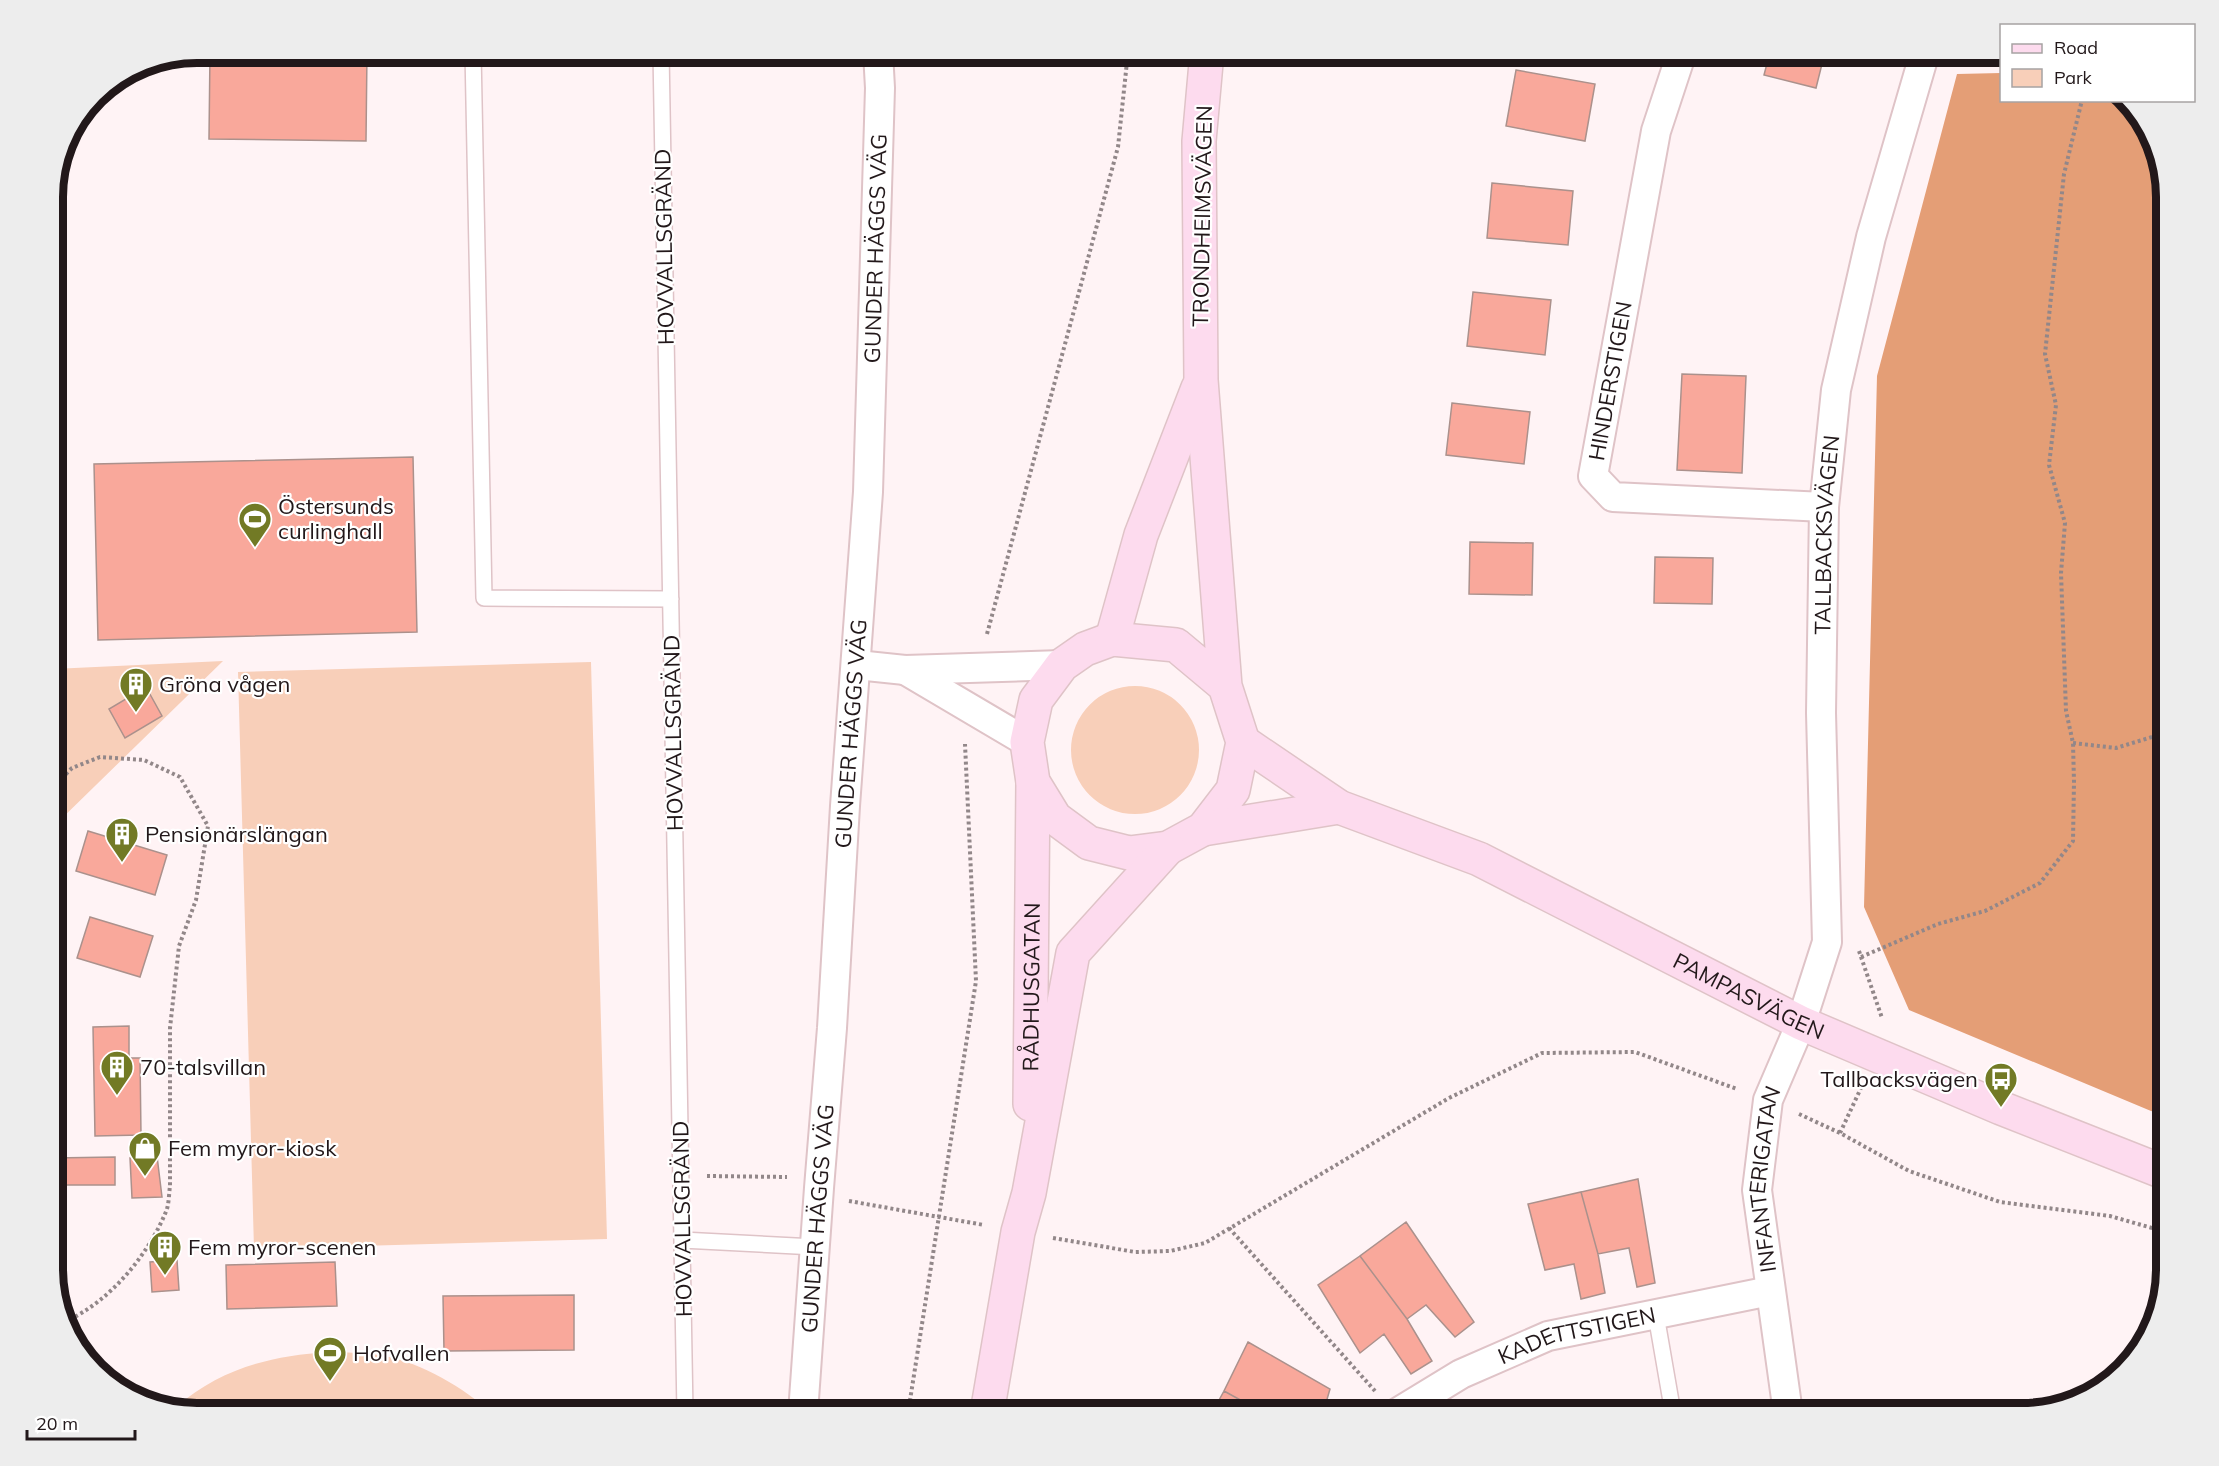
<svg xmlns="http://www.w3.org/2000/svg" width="2219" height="1466" viewBox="0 0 2219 1466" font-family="Mulish,sans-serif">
<rect width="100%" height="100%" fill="#fff3f5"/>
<!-- green -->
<path fill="#f8cfb9" d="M223 661 53 827V669Z
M591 662 607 1239 254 1249 238 672Z
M1071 750a64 64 0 1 1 128 0a64 64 0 1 1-128 0Z
M329 1352C348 1352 366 1353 385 1356 421 1363 465 1388 491 1413H197L176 1407C222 1368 270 1356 329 1352Z"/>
<!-- forest -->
<path fill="#e49e76" d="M2001 73 2002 100 2124 101 2147 125 2166 197V1115L2151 1111 1909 1010 1864 907 1877 376 1957 74Z"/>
<!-- building -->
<path fill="#f9a89b" stroke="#ab918c" stroke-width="1.5" d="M210 52H367L366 141 209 139Z
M1770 52H1825L1816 88 1764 75Z
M1516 70 1595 84 1585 141 1506 126Z
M1492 183 1573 191 1568 245 1487 238Z
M1473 292 1551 300 1545 355 1467 346Z
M1682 374 1746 376 1742 473 1677 470Z
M1452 403 1530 412 1524 464 1446 455Z
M413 457 417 632 98 640 94 464Z
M1470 542 1533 543 1532 595 1469 594Z
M1655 557 1713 558 1712 604 1654 603Z
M146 687 162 716 125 738 109 709Z
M88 831 167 855 155 895 76 871Z
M90 917 153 936 140 977 77 958Z
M129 1026V1058H140L141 1135 95 1136 93 1027Z
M157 1156 162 1197 132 1198 130 1158Z
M115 1157V1185H65V1219H53V1158Z
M1638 1179 1655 1283 1637 1287 1629 1248 1598 1254 1581 1192Z
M1581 1192 1598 1254 1605 1293 1581 1299 1574 1264 1545 1270 1528 1204Z
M1406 1222 1474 1322 1455 1337 1426 1305 1407 1319 1360 1256Z
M1360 1256 1407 1319 1432 1361 1411 1374 1384 1334 1360 1353 1318 1285Z
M177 1260 179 1290 152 1292 150 1262Z
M335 1262 337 1306 227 1309 226 1265Z
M574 1295V1350L444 1351 443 1296Z
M1248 1342 1330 1389 1323 1413H1316L1294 1401 1288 1413H1264L1224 1391Z
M1224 1391 1264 1413H1212Z"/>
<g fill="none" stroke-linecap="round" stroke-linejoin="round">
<defs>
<path id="lane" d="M473 52 484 598 671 599
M661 52 685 1413
M682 1240 815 1247
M1656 1315 1673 1413"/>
<g id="street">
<path d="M1682 52 1656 131 1593 476 1613 497 1824 507"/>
<path d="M857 665 905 670 1062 665"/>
<path d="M905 670 1027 742"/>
<path id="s1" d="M803 1413 819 1188 832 1028 845 806 868 492 880 88 878 52"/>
<path id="s2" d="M1397 1413 1461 1374 1548 1336 1770 1291"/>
<path id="s3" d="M1788 1413 1757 1190 1768 1100 1801 1023 1827 942 1821 713 1824 507 1836 390 1871 237 1925 52"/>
</g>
<g id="secondary">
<path d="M1207 52 1199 141 1201 380 1225 686 1243 742 1233 790 1203 829 1168 848 1129 853 1089 843 1055 818 1033 782 1027 742 1036 700 1062 665 1085 649 1112 639 1176 645 1225 686"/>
<path d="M1112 639 1141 535 1198 388"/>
<path id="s4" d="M1243 742 1339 807 1479 859 1801 1023 2001 1108 2166 1173"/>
<path d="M1203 829 1339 807"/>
<path id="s5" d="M1030 1104 1033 782"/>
<path d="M987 1413 1018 1232 1029 1193 1073 953 1168 848"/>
</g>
</defs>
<!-- lane casing -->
<use href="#lane" stroke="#dfc3c7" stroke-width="18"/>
<!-- street casing -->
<use href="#street" stroke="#dfc3c7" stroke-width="32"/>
<!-- secondary casing -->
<use href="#secondary" stroke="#dfc3c7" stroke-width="36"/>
<!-- path -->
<path stroke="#928789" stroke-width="4" stroke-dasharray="3 3" stroke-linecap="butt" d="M987 634 1118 147 1128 52
M2073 743 2116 748 2162 734 2166 735
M53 787 72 768 100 757 144 760 180 777 208 826 196 900 179 946 170 1028V1186C169 1193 169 1202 167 1209 150 1253 110 1302 66 1321
M1859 951 1882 1018
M1861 957 1938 924 1985 911 2040 883 2073 841 2074 782 2073 743 2066 711 2061 573 2065 523 2049 465 2056 405 2045 354 2064 174 2082 100
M1799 1114 1840 1133 1909 1171 2000 1202 2110 1216 2166 1232
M1840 1133 1861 1088
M707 1176 787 1177
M849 1201 984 1225
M1229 1228 1375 1391
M1053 1238 1135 1252 1170 1251 1205 1243 1449 1098 1542 1053 1635 1052 1737 1089
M908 1413 976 981 965 744"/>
<!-- lane -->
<use href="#lane" stroke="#fff" stroke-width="15"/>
<!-- street -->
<use href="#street" stroke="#fff" stroke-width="28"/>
<!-- secondary -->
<use href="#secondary" stroke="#fddbee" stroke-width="33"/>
</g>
<!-- icons -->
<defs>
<symbol id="stadium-pin" viewBox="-11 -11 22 30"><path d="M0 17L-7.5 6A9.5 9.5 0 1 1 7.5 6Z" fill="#727a25" stroke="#fff"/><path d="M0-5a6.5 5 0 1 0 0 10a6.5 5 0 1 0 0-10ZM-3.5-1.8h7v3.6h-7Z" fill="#fff"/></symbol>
<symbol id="building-pin" viewBox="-11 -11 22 30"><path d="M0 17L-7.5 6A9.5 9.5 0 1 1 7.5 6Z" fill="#727a25" stroke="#fff"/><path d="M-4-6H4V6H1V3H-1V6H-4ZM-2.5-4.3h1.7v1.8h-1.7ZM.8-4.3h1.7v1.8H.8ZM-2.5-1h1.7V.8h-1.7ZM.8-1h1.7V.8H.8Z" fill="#fff"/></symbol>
<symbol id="bus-pin" viewBox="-11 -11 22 30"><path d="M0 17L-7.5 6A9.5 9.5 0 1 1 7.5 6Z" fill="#727a25" stroke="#fff"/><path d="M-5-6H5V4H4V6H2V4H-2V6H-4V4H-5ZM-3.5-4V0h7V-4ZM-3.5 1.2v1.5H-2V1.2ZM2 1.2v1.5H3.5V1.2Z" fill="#fff"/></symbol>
<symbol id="shop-pin" viewBox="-11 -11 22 30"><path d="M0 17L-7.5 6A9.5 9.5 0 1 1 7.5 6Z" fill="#727a25" stroke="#fff"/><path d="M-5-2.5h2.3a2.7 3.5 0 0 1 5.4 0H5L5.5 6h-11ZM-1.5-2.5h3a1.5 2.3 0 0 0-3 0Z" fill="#fff"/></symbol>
</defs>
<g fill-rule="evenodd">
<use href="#stadium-pin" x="236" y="500" width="38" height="52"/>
<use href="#building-pin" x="117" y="665" width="38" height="52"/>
<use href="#building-pin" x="103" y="815" width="38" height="52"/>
<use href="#building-pin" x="98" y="1048" width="38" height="52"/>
<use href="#bus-pin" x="1982" y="1060" width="38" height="52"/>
<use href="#shop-pin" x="126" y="1129" width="38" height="52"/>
<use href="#building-pin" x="146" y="1228" width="38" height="52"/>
<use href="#stadium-pin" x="311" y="1334" width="38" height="52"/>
</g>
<g text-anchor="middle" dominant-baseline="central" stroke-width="4.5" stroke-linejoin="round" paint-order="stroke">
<!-- street labels -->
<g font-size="22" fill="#22181a" stroke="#fff">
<text transform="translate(1202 216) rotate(-89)">TRONDHEIMSVÄGEN</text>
<text transform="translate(664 247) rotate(-91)">HOVVALLSGRÄND</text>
<text stroke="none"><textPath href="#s1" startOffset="1167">GUNDER HÄGGS VÄG</textPath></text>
<text transform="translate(1610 381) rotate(-80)">HINDERSTIGEN</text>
<text stroke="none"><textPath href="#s3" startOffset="892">TALLBACKSVÄGEN</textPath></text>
<text transform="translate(673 733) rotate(-91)">HOVVALLSGRÄND</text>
<text stroke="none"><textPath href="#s1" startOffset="681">GUNDER HÄGGS VÄG</textPath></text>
<text stroke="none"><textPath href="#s5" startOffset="117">RÅDHUSGATAN</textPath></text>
<text stroke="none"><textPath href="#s4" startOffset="568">PAMPASVÄGEN</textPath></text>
<text stroke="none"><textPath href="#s3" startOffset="236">INFANTERIGATAN</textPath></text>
<text stroke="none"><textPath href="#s1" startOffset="195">GUNDER HÄGGS VÄG</textPath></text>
<text transform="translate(682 1219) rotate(-91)">HOVVALLSGRÄND</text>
<text stroke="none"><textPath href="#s2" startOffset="198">KADETTSTIGEN</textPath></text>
</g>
<!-- poi labels -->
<g font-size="22" fill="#22181a" stroke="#fff" text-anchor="start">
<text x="278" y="506">Östersunds<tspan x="278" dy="25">curlinghall</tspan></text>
<text x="159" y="684">Gröna vågen</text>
<text x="145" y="834">Pensionärslängan</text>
<text x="140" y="1067">70-talsvillan</text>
<text x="1978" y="1079" text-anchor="end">Tallbacksvägen</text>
<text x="168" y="1148">Fem myror-kiosk</text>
<text x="188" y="1247">Fem myror-scenen</text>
<text x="353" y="1353">Hofvallen</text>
</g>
</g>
<!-- crop -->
<path d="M0 0H2219V1466H0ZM197 63H2022A134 134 0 0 1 2156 197V1269A134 134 0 0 1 2022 1403H197A134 134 0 0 1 63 1269V197A134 134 0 0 1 197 63Z" fill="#ededed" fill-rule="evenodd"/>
<path fill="none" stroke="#22181a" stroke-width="8" d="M197 63H2022A134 134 0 0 1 2156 197V1269A134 134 0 0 1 2022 1403H197A134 134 0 0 1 63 1269V197A134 134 0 0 1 197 63Z"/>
<!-- legend -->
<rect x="2000" y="24" width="195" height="78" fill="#ffffff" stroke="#a7a3a3" stroke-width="1.5"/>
<rect x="2012" y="44" width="30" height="9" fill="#fddbee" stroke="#a7a3a3" stroke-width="1.5"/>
<text x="2054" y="54" font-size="18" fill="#22181a">Road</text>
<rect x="2012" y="69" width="30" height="18" fill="#f8cfb9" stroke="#a7a3a3" stroke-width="1.5"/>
<text x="2054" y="84" font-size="18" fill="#22181a">Park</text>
<!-- scale -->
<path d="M27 1430v9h108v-9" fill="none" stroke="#22181a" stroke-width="3"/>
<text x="36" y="1430" font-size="18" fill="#22181a" stroke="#ffffff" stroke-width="4.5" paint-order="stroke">20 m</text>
</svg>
